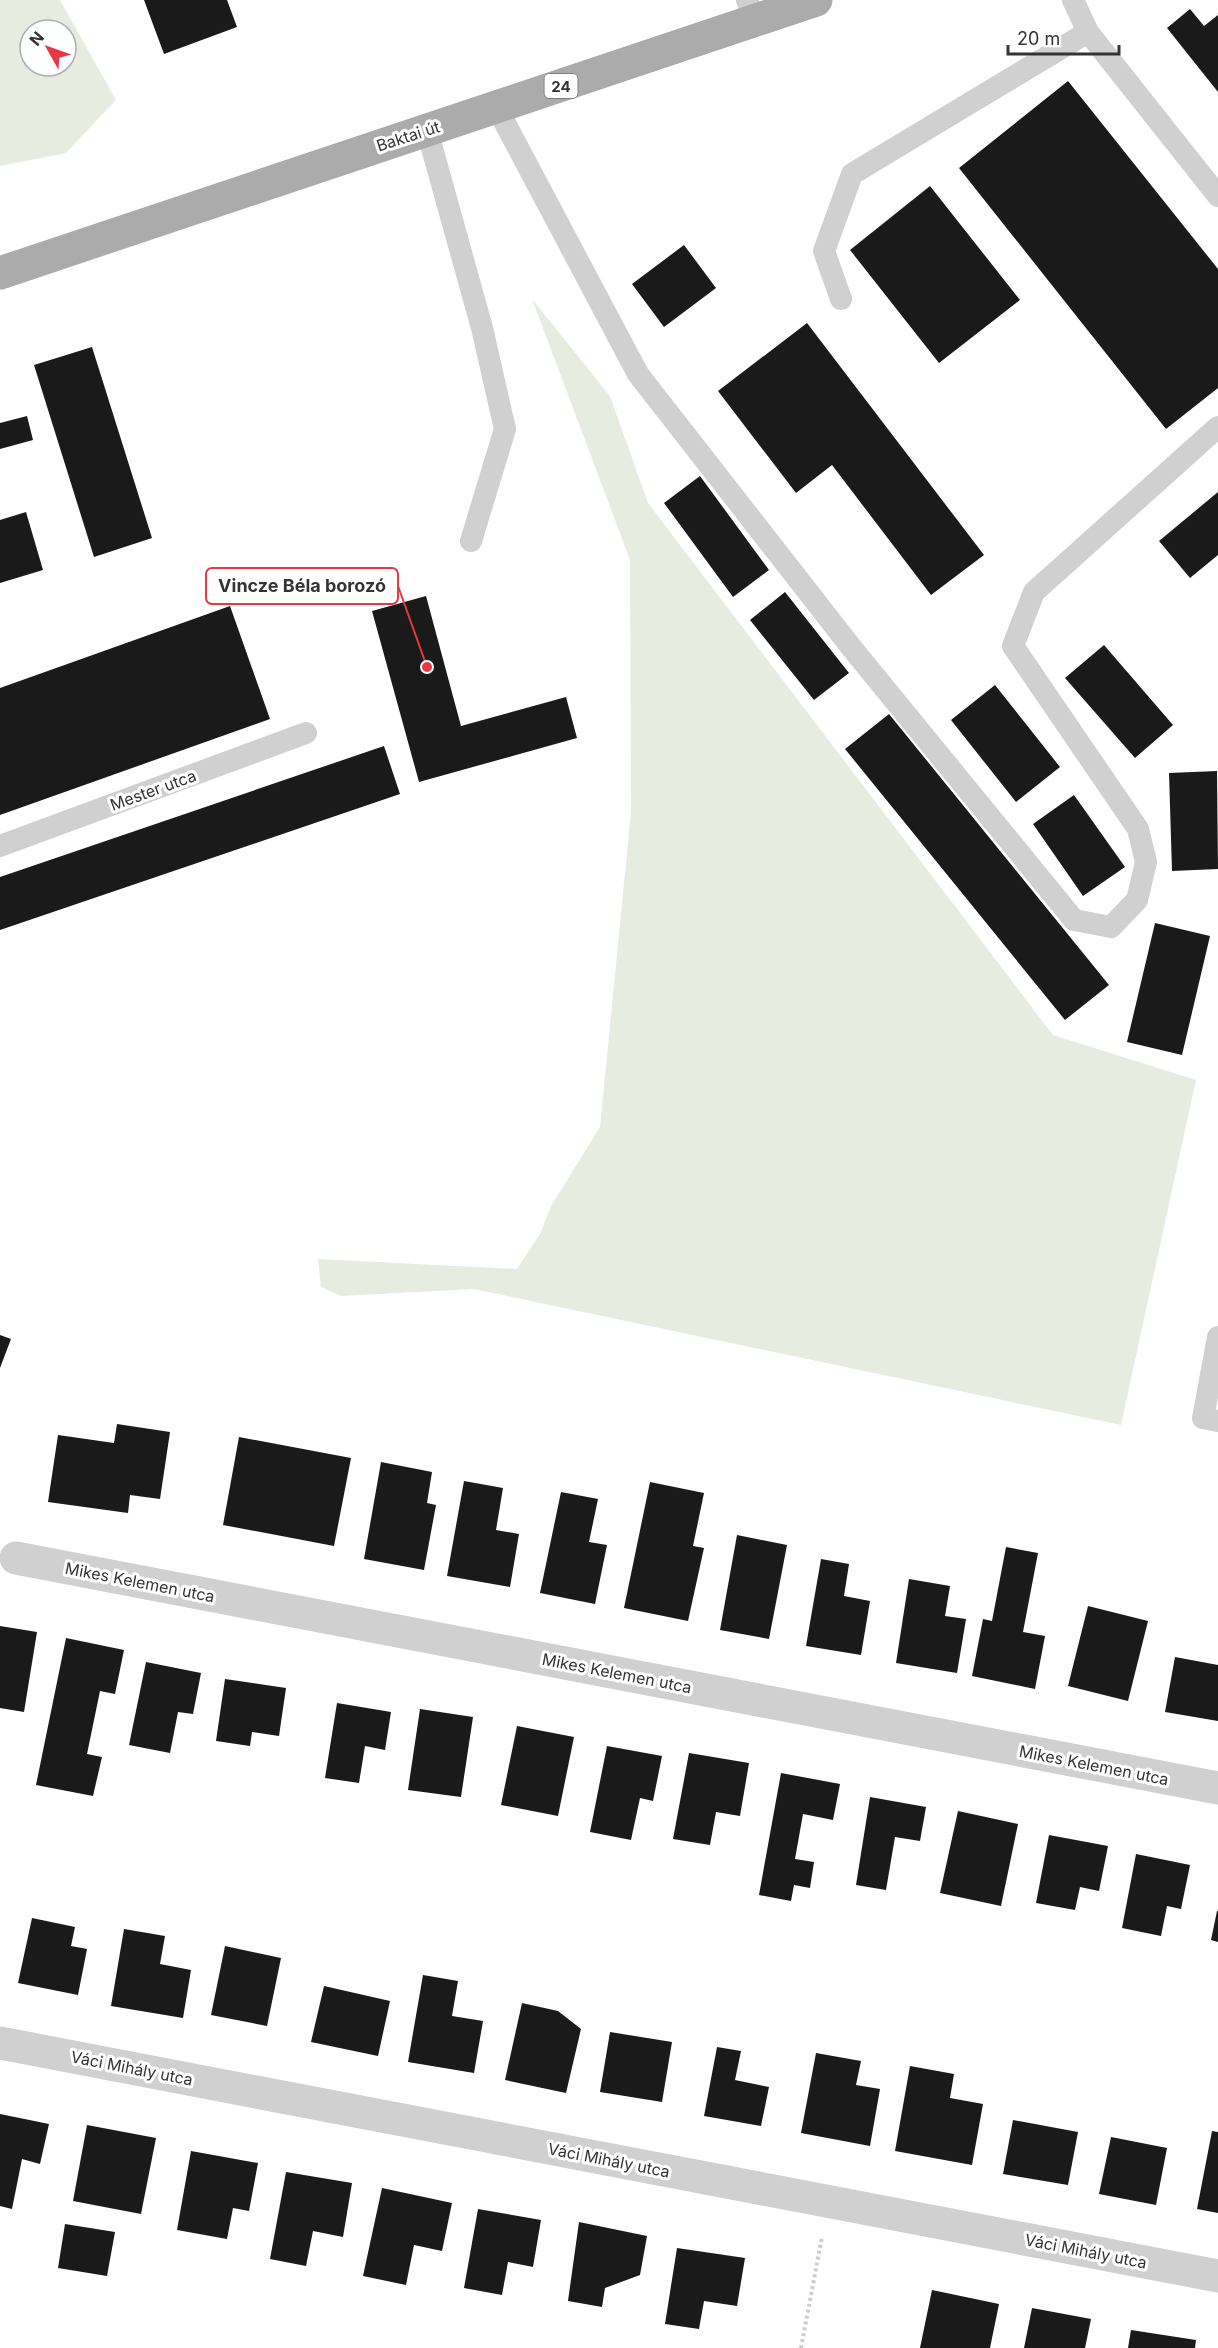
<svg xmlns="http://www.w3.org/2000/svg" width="1218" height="2348" viewBox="0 0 1218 2348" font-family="Inter,sans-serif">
<rect width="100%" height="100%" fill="#fff"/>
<!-- green -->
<path fill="#e6ecdf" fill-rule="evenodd" d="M0 0H60L116 100 66 153 0 166ZM30 30H66V66H30Z
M532 299 610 396 648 503 1053 1035 1196 1080 1121 1425 474 1289 341 1296 321 1287 318 1259 517 1269 540 1234 551 1206 600 1127 631 812 630 560Z"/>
<!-- building -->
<path fill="#1a1a1a" d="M144 0H227L237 27 164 54Z
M1190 9 1204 26 1218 15V92L1167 28Z
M1068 81 1218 269V388L1166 429 959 168Z
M930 186 1020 300 939 363 850 250Z
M684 245 716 288 664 327 632 284Z
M807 323 984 555 931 595 832 465 796 493 718 391Z
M92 347 152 538 94 557 34 365Z
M27 416 33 440 0 449V423Z
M700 476 769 570 733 597 664 503Z
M1218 492V555L1190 578 1159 541Z
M26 512 43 570 0 583V520Z
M785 592 849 673 814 700 750 620Z
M426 596 461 726 566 697 577 738 419 782 372 611Z
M230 606 270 719 0 815V688Z
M1104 645 1173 725 1135 758 1065 678Z
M995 685 1060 767 1016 802 951 720Z
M889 714 1109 985 1065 1020 845 749Z
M384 746 400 794 0 930V877Z
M1217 771 1218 869 1172 871 1169 773Z
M1074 795 1125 867 1083 896 1033 824Z
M1155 923 1210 936 1182 1055 1127 1042Z
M0 1335 11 1339 0 1368Z
M117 1424 170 1432 160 1499 130 1495 128 1513 48 1502 58 1435 114 1443Z
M239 1437 351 1458 334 1546 223 1525Z
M381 1462 432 1472 427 1503 436 1505 424 1570 364 1559Z
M464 1481 503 1488 496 1530 519 1534 510 1587 447 1576Z
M650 1482 704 1493 693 1546 704 1548 688 1621 624 1608Z
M561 1492 598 1499 589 1542 607 1545 595 1604 540 1593Z
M737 1535 787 1545 769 1639 720 1630Z
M1006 1547 1038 1553 1023 1632 1045 1636 1035 1689 972 1676 983 1619 992 1621Z
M821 1559 849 1564 844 1596 870 1601 861 1655 806 1646Z
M909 1579 950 1586 945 1616 966 1619 957 1673 896 1663Z
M1088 1606 1148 1621 1128 1701 1068 1686Z
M0 1626 37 1632 24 1712 0 1708Z
M66 1638 124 1650 115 1694 100 1691 87 1754 102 1757 93 1796 36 1785Z
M1175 1657 1218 1665V1721L1165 1712Z
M146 1662 201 1673 193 1714 178 1712 170 1753 129 1745Z
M225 1679 286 1688 279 1736 252 1732 250 1746 216 1741Z
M337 1703 391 1712 385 1750 365 1746 359 1783 325 1778Z
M420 1709 473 1717 461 1797 408 1790Z
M517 1726 574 1737 558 1816 501 1805Z
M607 1746 662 1756 653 1801 640 1798 631 1840 590 1832Z
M689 1753 749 1763 740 1816 716 1812 710 1845 673 1839Z
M781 1773 840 1784 833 1820 803 1814 795 1859 814 1862 810 1888 794 1885 791 1901 759 1895Z
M870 1797 926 1807 920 1841 895 1837 886 1890 856 1885Z
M958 1811 1018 1824 1001 1906 940 1893Z
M1049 1835 1108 1846 1099 1891 1080 1887 1075 1910 1036 1903Z
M1136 1854 1190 1865 1181 1909 1167 1906 1161 1936 1122 1928Z
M1217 1911H1218V1942L1211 1940Z
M32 1918 75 1927 71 1946 87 1949 78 1995 18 1983Z
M124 1929 165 1936 160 1964 191 1970 183 2018 111 2006Z
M225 1946 281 1958 267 2026 211 2015Z
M423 1975 458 1981 452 2016 483 2021 474 2073 408 2062Z
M324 1986 390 2001 378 2056 311 2042Z
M522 2003 558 2011 581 2029 566 2093 505 2080Z
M610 2032 672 2042 662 2102 600 2092Z
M717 2047 741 2051 735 2080 769 2087 761 2126 704 2116Z
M816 2053 861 2061 856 2085 880 2089 870 2146 801 2133Z
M910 2066 954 2074 950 2098 983 2104 972 2165 895 2151Z
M0 2114 49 2124 40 2164 22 2159 12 2209 0 2206Z
M1013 2120 1078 2132 1068 2185 1003 2174Z
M87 2125 156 2138 141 2214 73 2201Z
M1212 2131 1218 2132V2213L1197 2209Z
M1111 2137 1167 2148 1156 2205 1099 2194Z
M191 2151 258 2163 249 2211 233 2208 227 2239 177 2230Z
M286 2172 352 2183 343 2237 313 2231 306 2266 270 2259Z
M382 2188 452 2203 442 2251 414 2245 406 2285 363 2276Z
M478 2209 541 2220 533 2267 508 2262 502 2295 464 2288Z
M579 2222 647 2236 640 2275 605 2288 602 2307 568 2301Z
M65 2224 115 2232 107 2276 58 2268Z
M677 2248 745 2258 737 2306 704 2301 699 2329 665 2324Z
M932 2290 999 2304 990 2348H920Z
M1032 2308 1091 2319 1085 2348H1024Z
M1131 2330 1196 2340 1195 2348H1128Z"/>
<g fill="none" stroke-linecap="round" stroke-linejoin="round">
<!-- path -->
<path stroke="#cdcdcd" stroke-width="4" stroke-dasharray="3 3" stroke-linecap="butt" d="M801 2348 822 2237"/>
<!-- service -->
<path stroke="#d0d0d0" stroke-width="22" d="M747 0 755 21
M1073 0 1088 32 1218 196
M497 108 638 374 851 647 1074 920 1111 927 1137 900 1146 862 1138 829 1013 646 1034 592 1218 427
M427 130 482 328 505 429 471 541
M841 299 824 251 852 174 1088 32
M0 846 306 733
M1218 1337 1203 1418 1218 1421"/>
<!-- minor -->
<path stroke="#d0d0d0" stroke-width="33" d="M16 1558 1218 1788
M0 2043 1218 2276"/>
<!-- primary -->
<path stroke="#ababab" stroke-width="33" d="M0 273 816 0"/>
</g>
<g text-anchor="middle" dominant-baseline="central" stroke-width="6" stroke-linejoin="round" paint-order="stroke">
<!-- shield labels -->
<rect fill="#fff" stroke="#707070" stroke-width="1.5" x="544.5" y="74" width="33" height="24" rx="4.5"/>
<g font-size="15" font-weight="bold" fill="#333">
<text x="561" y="86">24</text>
</g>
<!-- street labels -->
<g font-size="16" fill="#333" stroke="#fff">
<text transform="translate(408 136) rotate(-18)">Baktai út</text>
<text transform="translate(153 790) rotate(-20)">Mester utca</text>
<text transform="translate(140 1582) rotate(11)">Mikes Kelemen utca</text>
<text transform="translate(617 1673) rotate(11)">Mikes Kelemen utca</text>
<text transform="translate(1094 1765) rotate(11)">Mikes Kelemen utca</text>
<text transform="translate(132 2068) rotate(11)">Váci Mihály utca</text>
<text transform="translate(609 2160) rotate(11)">Váci Mihály utca</text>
<text transform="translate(1086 2251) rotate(11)">Váci Mihály utca</text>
</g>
</g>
<!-- callouts -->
<path fill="none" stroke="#e63946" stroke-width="2" d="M427 667L398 586"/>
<circle fill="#e63946" stroke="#fff" stroke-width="2" cx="427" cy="667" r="6"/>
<rect fill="#fff" stroke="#e63946" stroke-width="2" x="206" y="568" width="192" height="36" rx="6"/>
<g font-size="18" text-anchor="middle" font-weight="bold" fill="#333">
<text x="302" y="592">Vincze Béla borozó</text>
</g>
<!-- north arrow -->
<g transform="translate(48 48) rotate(310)"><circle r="28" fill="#ffffff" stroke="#adadad" stroke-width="1.5"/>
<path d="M0-4.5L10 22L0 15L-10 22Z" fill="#e63946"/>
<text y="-9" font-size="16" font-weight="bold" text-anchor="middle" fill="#333333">N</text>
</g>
<!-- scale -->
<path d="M1008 45v9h111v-9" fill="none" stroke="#333333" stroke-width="3"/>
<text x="1017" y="45" font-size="18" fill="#333333" stroke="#ffffff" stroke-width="4.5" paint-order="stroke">20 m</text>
</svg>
